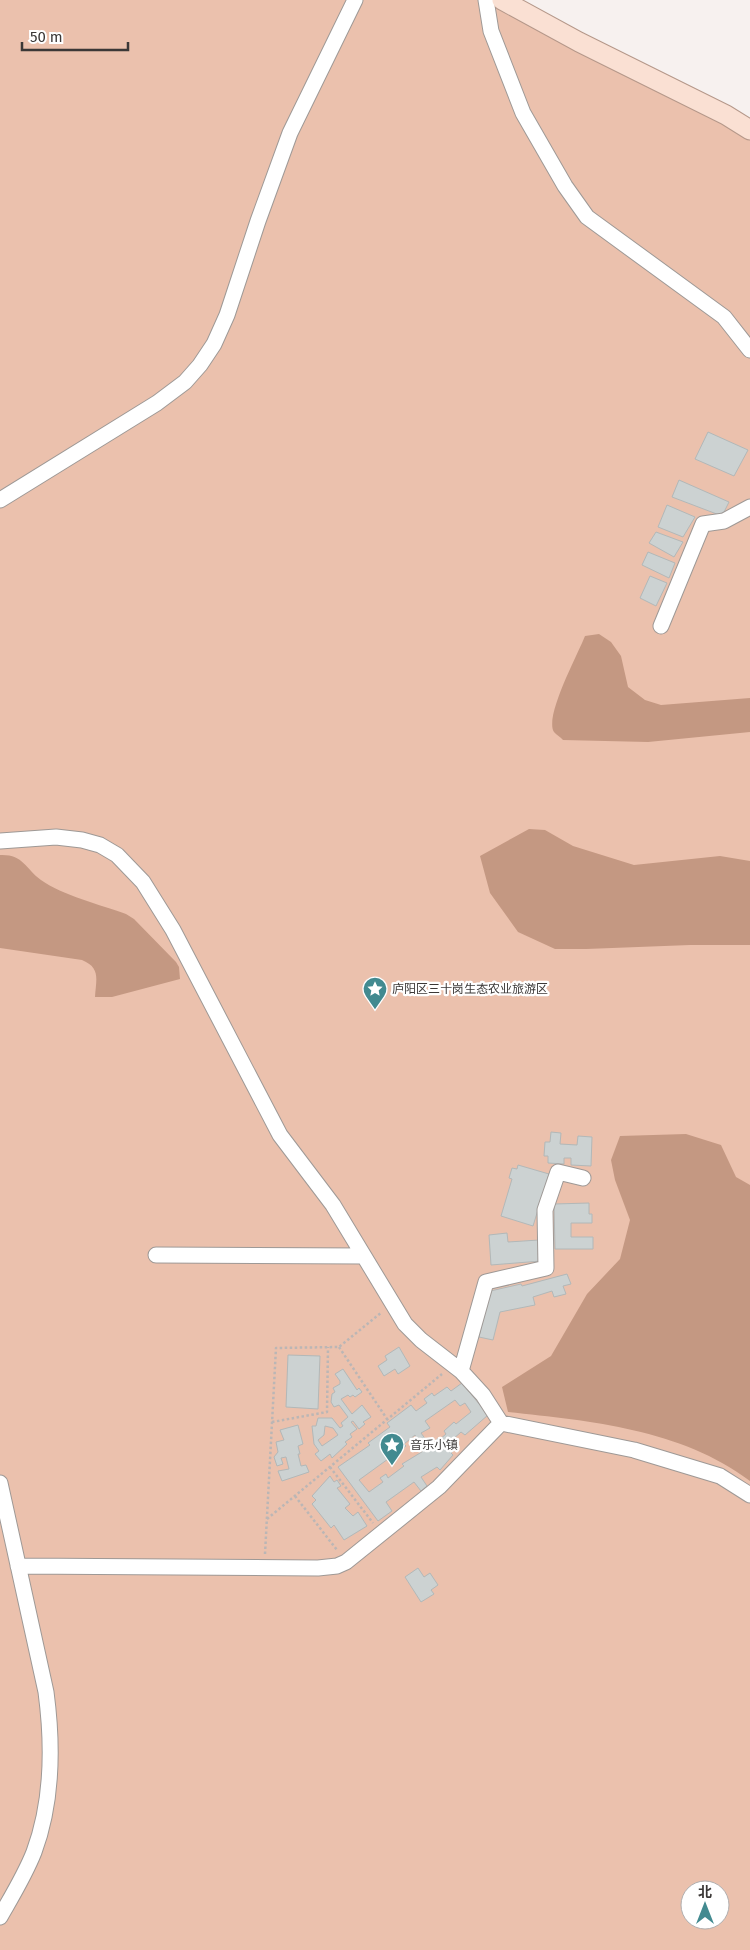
<svg xmlns="http://www.w3.org/2000/svg" width="750" height="1950" viewBox="0 0 750 1950" font-family="'Fira Sans','Noto Sans SC',sans-serif">
<rect width="100%" height="100%" fill="#f7f1ef"/>
<!-- green -->
<path fill="#ebc1ad" fill-rule="evenodd" d="M0 0H502L750 130V1950H0ZM690 1890H720V1920H690Z"/>
<!-- water -->
<path fill="#c49882" d="M599 634 611 642 621 656 628 687 645 700 661 705 750 698V732L648 742 563 740C561 737 556 735 554 732 544 717 578 654 585 636Z
M529 829 545 830 573 846 634 865 720 856 750 861V945H690L586 949H555L518 932 490 893 480 856Z
M0 855C23 854 25 868 41 880 62 895 101 905 126 914L134 919 176 962 179 967 180 979 112 997H95C96 979 101 968 82 960L0 948Z
M686 1134 721 1145 736 1177 750 1185V1481C681 1429 591 1421 508 1412L502 1387 551 1356 587 1294 620 1259 630 1220 615 1180 611 1160 620 1136Z"/>
<!-- building -->
<path fill="#ccd2d2" stroke="#b2b8b8" fill-rule="evenodd" d="M708 432 748 450 734 476 695 459Z
M679 480 729 502 722 516 672 497Z
M667 505 695 517 683 537 658 527Z
M656 532 683 542 674 557 649 543Z
M648 552 675 563 669 578 642 565Z
M650 576 667 583 656 606 640 598Z
M551 1132 561 1133 560 1144 577 1145 578 1136 592 1137 591 1166 571 1165V1158H564V1164L548 1163V1156H544L545 1142H550Z
M518 1165 549 1174 533 1226 501 1216 512 1179 509 1178 512 1168 517 1169Z
M589 1203V1214H592V1223H571V1237H593V1249H555L554 1204Z
M507 1233 508 1242 539 1240 541 1261 491 1265 489 1235Z
M567 1274 571 1284 563 1286 566 1294 554 1297 552 1291 533 1297 535 1305 500 1312 493 1340 479 1337 485 1310 486 1292 521 1284 522 1286Z
M399 1347 410 1366 398 1374 395 1369 384 1376 378 1366 387 1360 385 1356Z
M288 1355 320 1356 318 1409 286 1407Z
M343 1369 357 1390 359 1388 362 1392 355 1397 353 1395 350 1397 348 1395 341 1399 352 1414 362 1405 371 1417 363 1422 365 1424 359 1429 353 1421 351 1422 357 1429 350 1434 352 1437 345 1442 347 1444 332 1458 330 1454 321 1461 315 1454 319 1451 314 1444 312 1426H316L318 1418H332L340 1428 343 1426 341 1423 348 1417 339 1405 334 1407 331 1402 332 1394 335 1392 333 1388 340 1384V1381L335 1374ZM325 1426 333 1428 338 1435 322 1446 318 1440 324 1435Z
M462 1383 488 1415 465 1435 461 1432 452 1440 457 1446 451 1453 453 1455 440 1470 437 1467 421 1477 427 1486 421 1491 414 1482 386 1502 392 1511 378 1521 338 1467 370 1445 368 1443 390 1427 387 1423 411 1405 416 1411 427 1403 424 1399 432 1393 434 1396 447 1387 451 1391ZM455 1400 460 1406 465 1403 471 1412 456 1424 454 1422 444 1431 446 1434 439 1440 438 1438 431 1447 421 1433 430 1428 425 1421ZM415 1435 425 1450 402 1464 404 1466 388 1478 386 1474 380 1478 383 1482 369 1492 359 1480 406 1446 404 1444Z
M298 1425 303 1444 298 1446 300 1454H298L301 1466 306 1465 309 1472 282 1481 278 1471 289 1469 286 1457 281 1458 283 1464 277 1466 274 1457 278 1452 276 1442 284 1440 280 1430Z
M330 1476 334 1482 337 1480 341 1486 337 1488 350 1504 345 1508 353 1516 358 1512 367 1526 344 1540 334 1525 331 1528 312 1504 316 1500 312 1496Z
M418 1568 424 1577 430 1573 438 1585 431 1590 434 1594 421 1602 405 1577Z"/>
<g fill="none" stroke-linecap="round" stroke-linejoin="round">
<defs>
<path id="minor" d="M486 0 491 31 523 113 565 186 587 217 724 317 750 350
M0 500 157 403 185 382 200 365 214 344 227 315 258 221 290 133 355 0
M661 626 703 524 724 521 750 507
M0 841 56 837 82 840 100 845 117 855 143 882 173 930 280 1135 333 1205 405 1324 421 1340 461 1371 483 1395 501 1423 634 1450 720 1476 750 1495
M156 1255 364 1256
M461 1371 486 1282 546 1268 545 1210 558 1172 583 1178
M0 1483 46 1692C53 1745 53 1801 34 1852 25 1875 12 1896 0 1917
M18 1566 318 1568 337 1566 346 1562 439 1487 501 1423"/>
<path id="major" d="M502 0 579 42 726 115 750 130"/>
</defs>
<!-- minor casing -->
<use href="#minor" stroke="#9e9996" stroke-width="17"/>
<!-- major casing -->
<use href="#major" stroke="#b5988a" stroke-width="21"/>
<!-- path -->
<path stroke="#bbb6b5" stroke-width="2.5" stroke-dasharray="2.5 2.5" stroke-linecap="butt" d="M339 1347 387 1419
M272 1422 327 1412 328 1347
M330 1467 373 1523
M295 1496 337 1550
M267 1519 442 1374
M265 1554 276 1348 339 1347 382 1312"/>
<!-- minor -->
<use href="#minor" stroke="#fff" stroke-width="15"/>
<!-- major -->
<use href="#major" stroke="#fae0d3" stroke-width="19"/>
</g>
<!-- icons -->
<defs>
<symbol id="sight-pin" viewBox="-11 -11 22 30"><path d="M0 17L-7.5 6A9.5 9.5 0 1 1 7.5 6Z" fill="#428a90" stroke="#fff"/><path d="M0-6L1.8-2.2L6-1.7L2.9 1.2L3.7 5.4L0 3.3L-3.7 5.4L-2.9 1.2L-6-1.7L-1.8-2.2Z" fill="#fff"/></symbol>
</defs>
<g fill-rule="evenodd">
<use href="#sight-pin" x="361" y="975" width="28" height="38"/>
<use href="#sight-pin" x="378" y="1431" width="28" height="38"/>
</g>
<g text-anchor="middle" dominant-baseline="central" stroke-width="4.5" stroke-linejoin="round" paint-order="stroke">
<!-- poi labels -->
<g font-size="12" fill="#3b3837" stroke="#fff" text-anchor="start">
<text x="392" y="989">庐阳区三十岗生态农业旅游区</text>
<text x="410" y="1445">音乐小镇</text>
</g>
</g>
<!-- north arrow -->
<g transform="translate(705 1905)"><circle r="24" fill="#ffffff" stroke="#b1afaf"/>
<path d="M0-4L9 19L0 12L-9 19Z" fill="#428a90"/>
<text y="-8" font-size="14" font-weight="bold" text-anchor="middle" fill="#3b3837">北</text>
</g>
<!-- scale -->
<path d="M22 42v8h106v-8" fill="none" stroke="#3b3837" stroke-width="2.5"/>
<text x="30" y="42" font-size="15" fill="#3b3837" stroke="#ffffff" stroke-width="4" paint-order="stroke">50 m</text>
</svg>
